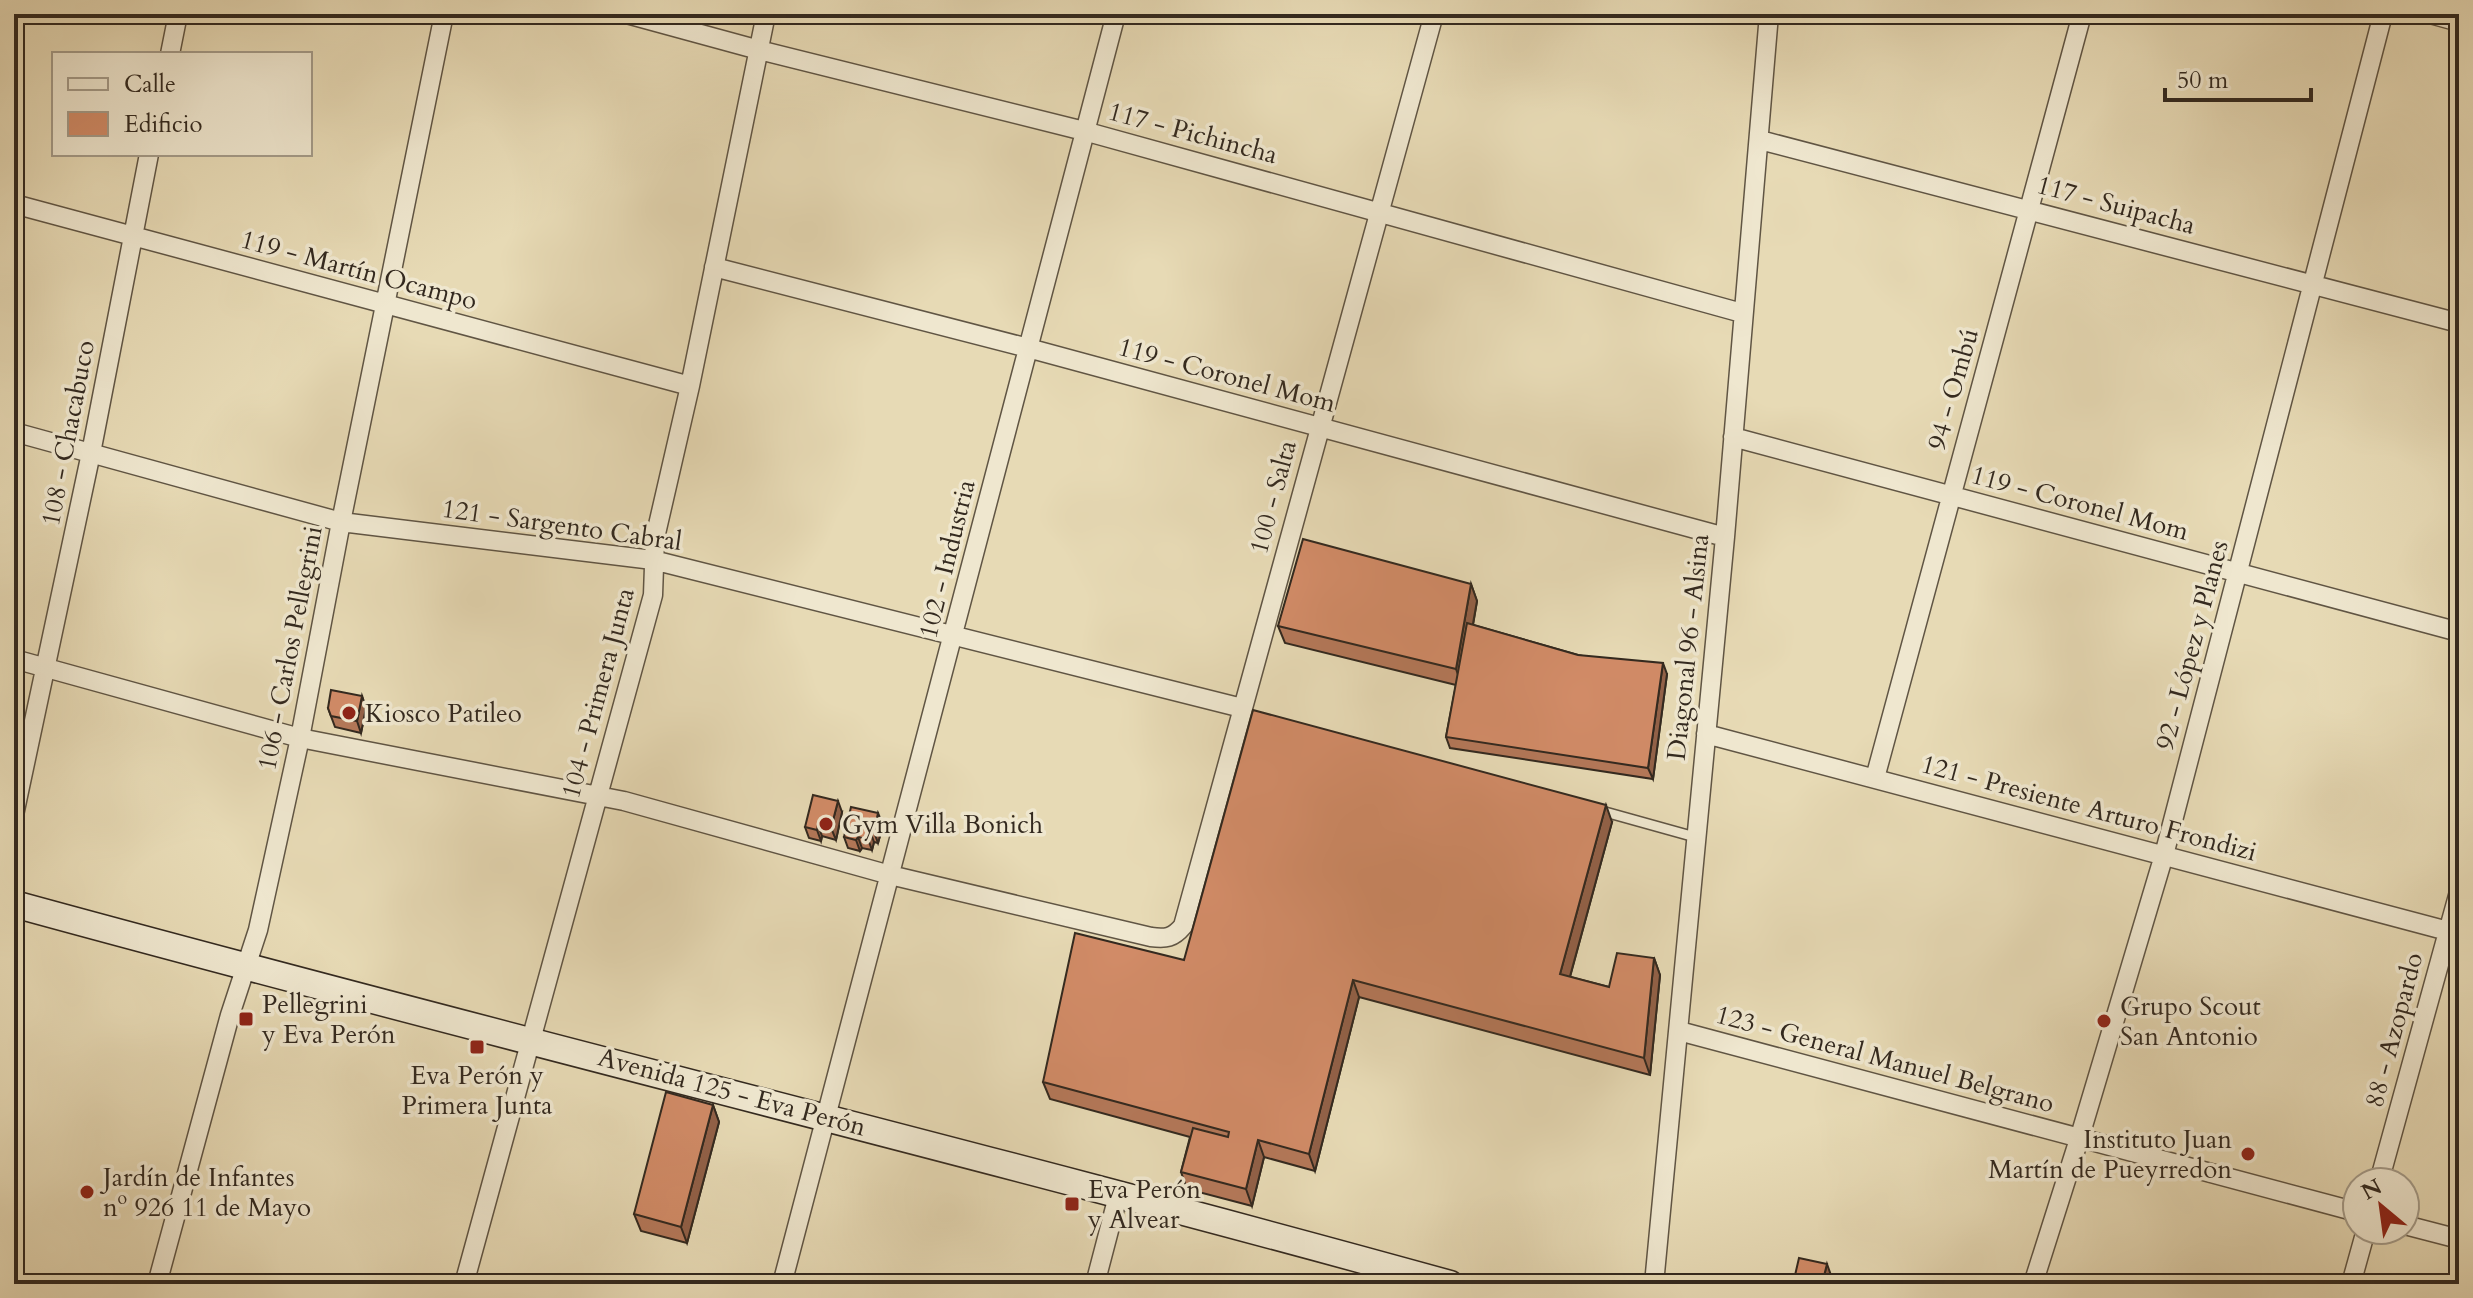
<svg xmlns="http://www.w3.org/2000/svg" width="2473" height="1298" viewBox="0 0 2473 1298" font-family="Cardo,serif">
<rect width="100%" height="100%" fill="#e7dab5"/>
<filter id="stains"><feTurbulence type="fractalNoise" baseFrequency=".0025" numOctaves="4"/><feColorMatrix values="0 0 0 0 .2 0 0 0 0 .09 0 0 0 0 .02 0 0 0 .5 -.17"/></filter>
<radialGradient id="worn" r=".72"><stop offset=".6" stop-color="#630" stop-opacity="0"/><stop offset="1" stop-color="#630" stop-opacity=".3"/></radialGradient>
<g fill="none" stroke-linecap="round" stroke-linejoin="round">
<defs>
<path id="lane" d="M1598 810 1695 837"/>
<path id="street" d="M627 14 759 50 1084 131 1742 313
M2430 14 2459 22
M170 54 178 14
M1760 140 2459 323
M14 204 690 386
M714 267 1028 348 1725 537
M14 432 341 522 653 560 1242 708
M1733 437 2459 632
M14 659 300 738 624 801 890 875 1151 937C1166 939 1173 938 1183 926L1434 14
M1706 734 2459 934
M1875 778 2082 14
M14 815 91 453 149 154
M1679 1031 2357 1212
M2379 1182 2459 892
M2405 1225 2459 1239
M157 1284 230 1015 258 930 300 738 341 522 444 14
M464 1284 653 595 655 538 690 386 766 14
M782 1284 1116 14
M1095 1284 1118 1196
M1654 1284 1725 537 1769 14
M2033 1284 2080 1136 2164 855 2383 14
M2351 1284 2366 1230"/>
<path id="secondary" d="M14 904C491 1035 973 1152 1450 1284"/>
</defs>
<!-- lane casing -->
<use href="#lane" stroke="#605544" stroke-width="12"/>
<!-- street casing -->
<use href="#street" stroke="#605544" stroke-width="21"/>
<!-- secondary casing -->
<use href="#secondary" stroke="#33291f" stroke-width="29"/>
<!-- lane -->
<use href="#lane" stroke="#efe7cf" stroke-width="9"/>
<!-- street -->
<use href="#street" stroke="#efe7cf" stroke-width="18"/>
<!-- secondary -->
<use href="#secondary" stroke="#efe7cf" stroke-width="26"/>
</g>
<!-- wall -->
<path fill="#b47859" stroke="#33291f" stroke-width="2" d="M1471 584 1477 601 1473 625 1578 655 1667 674 1653 779 1450 748 1446 737 1456 685 1285 643 1278 626Z
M362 696 366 708 361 733 335 727 328 708Z
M842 812 836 840 822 836 821 841 809 838 805 827Z
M1612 822 1570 977 1609 987 1654 958 1660 975 1650 1075 1359 997 1315 1171 1264 1157 1252 1206 1187 1189 1181 1172 1190 1137 1050 1099 1043 1082 1184 960Z
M883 825 878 843 874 842 872 850 862 848 860 851 848 848 844 837Z
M713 1105 719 1122 687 1243 641 1231 634 1214Z"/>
<!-- shaded-wall -->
<path fill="#926148" stroke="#33291f" stroke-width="2" d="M1471 584 1477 601 1462 686 1456 669Z
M1663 663 1667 674 1653 779 1648 768Z
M362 696 366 708 361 733 357 721Z
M838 801 842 812 836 840 831 828Z
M1606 805 1612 822 1566 991 1560 974Z
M878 813 883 825 878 843 874 832Z
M818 825 822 836 821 841 817 830Z
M870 831 874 842 872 850 868 839Z
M858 837 862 848 860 851 856 840Z
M1654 958 1660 975 1650 1075 1644 1058Z
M1353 980 1359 997 1315 1171 1309 1154Z
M713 1105 719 1122 687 1243 681 1227Z
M1258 1140 1264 1157 1252 1206 1246 1189Z
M1827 1264 1833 1281V1284H1822Z"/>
<!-- building -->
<path fill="#d18b67" stroke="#33291f" stroke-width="2" d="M1303 539 1471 584 1456 669 1278 626Z
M1467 623 1578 655 1663 663 1648 768 1446 737Z
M331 690 362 696 357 721 331 716 328 708Z
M1253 710 1606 805 1560 974 1609 987 1617 953 1654 958 1644 1058 1353 980 1309 1154 1258 1140 1246 1189 1181 1172 1193 1128 1228 1137 1229 1132 1043 1082 1075 933 1184 960Z
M813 795 838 801 831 828 818 825 817 830 805 827Z
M851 807 878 813 874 832 870 831 868 839 858 837 856 840 844 837Z
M666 1092 713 1105 681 1227 634 1214Z
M1799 1258 1827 1264 1822 1284H1793Z"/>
<!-- markers -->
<g fill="#8f2418" stroke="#efe7cf" stroke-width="3">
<circle cx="349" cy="713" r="8"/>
<circle cx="826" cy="824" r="8"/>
<rect x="238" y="1011" width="16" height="16" rx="4"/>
<circle cx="2104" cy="1021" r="8"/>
<rect x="469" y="1039" width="16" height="16" rx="4"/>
<circle cx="2248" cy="1154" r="8"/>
<circle cx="87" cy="1192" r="8"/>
<rect x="1064" y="1196" width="16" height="16" rx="4"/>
</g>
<g text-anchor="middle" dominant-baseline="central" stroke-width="7" stroke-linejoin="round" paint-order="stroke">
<!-- street labels -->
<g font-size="26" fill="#33291f" stroke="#efe7cf">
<text transform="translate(1193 133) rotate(15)">117 - Pichincha</text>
<text transform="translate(2116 205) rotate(15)">117 - Suipacha</text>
<text transform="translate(359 270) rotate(15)">119 - Martín Ocampo</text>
<text transform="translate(1227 375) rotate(15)">119 - Coronel Mom</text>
<text transform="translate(1953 389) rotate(-74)">94 - Ombú</text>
<text transform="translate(68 433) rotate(-79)">108 - Chacabuco</text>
<text transform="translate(1273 497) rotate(-75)">100 - Salta</text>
<text transform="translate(2080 503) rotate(15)">119 - Coronel Mom</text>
<text transform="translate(562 525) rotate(8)">121 - Sargento Cabral</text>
<text transform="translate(947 559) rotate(-76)">102 - Industria</text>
<text transform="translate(2192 645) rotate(-75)">92 - López y Planes</text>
<text transform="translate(1688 647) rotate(-84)">Diagonal 96 - Alsina</text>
<text transform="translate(290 648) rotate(-79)">106 - Carlos Pellegrini</text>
<text transform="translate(598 693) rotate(-75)">104 - Primera Junta</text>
<text transform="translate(2089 808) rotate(15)">121 - Presiente Arturo Frondizi</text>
<text transform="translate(2394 1030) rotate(-75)">88 - Azopardo</text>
<text transform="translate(1885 1059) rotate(15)">123 - General Manuel Belgrano</text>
<text transform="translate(732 1092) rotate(15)">Avenida 125 - Eva Perón</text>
</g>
<!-- poi labels -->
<g font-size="26" fill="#33291f" stroke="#efe7cf" text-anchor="start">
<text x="365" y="713">Kiosco Patileo</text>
<text x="842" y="824">Gym Villa Bonich</text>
<text x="262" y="1004">Pellegrini<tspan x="262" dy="30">y Eva Perón</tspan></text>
<text x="2120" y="1006">Grupo Scout<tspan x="2120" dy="30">San Antonio</tspan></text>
<text x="477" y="1075" text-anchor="middle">Eva Perón y<tspan x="477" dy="30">Primera Junta</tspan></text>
<text x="2232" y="1139" text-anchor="end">Instituto Juan<tspan x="2232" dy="30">Martín de Pueyrredon</tspan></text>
<text x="103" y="1177">Jardín de Infantes<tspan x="103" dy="30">nº 926 11 de Mayo</tspan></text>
<text x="1088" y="1189">Eva Perón<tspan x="1088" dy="30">y Alvear</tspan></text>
</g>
</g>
<!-- margin -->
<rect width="2473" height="1298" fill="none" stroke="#e7dab5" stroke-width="48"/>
<rect x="16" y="16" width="2441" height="1266" fill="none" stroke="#33291f" stroke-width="4"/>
<rect x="24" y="24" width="2425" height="1250" fill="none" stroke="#33291f" stroke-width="2"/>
<!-- legend -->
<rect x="52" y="52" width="260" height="104" fill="#efe7cf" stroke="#a49b89" stroke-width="2"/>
<rect x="68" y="78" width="40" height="12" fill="#efe7cf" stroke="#a49b89" stroke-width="2"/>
<text x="124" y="92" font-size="24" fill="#33291f">Calle</text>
<rect x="68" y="112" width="40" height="24" fill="#d18b67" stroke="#a49b89" stroke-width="2"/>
<text x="124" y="132" font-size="24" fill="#33291f">Edificio</text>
<!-- north arrow -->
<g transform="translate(2381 1206) rotate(331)"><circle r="38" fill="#efe7cf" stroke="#a49b89" stroke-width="2"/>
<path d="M0-6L14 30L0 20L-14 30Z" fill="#8f2418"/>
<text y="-12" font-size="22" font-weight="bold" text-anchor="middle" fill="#33291f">N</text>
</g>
<!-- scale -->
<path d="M2165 88v12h146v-12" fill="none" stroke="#33291f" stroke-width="4"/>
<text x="2177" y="88" font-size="24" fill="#33291f" stroke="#efe7cf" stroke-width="6" paint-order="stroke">50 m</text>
<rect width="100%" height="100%" filter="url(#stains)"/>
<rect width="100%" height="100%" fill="url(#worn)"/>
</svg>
